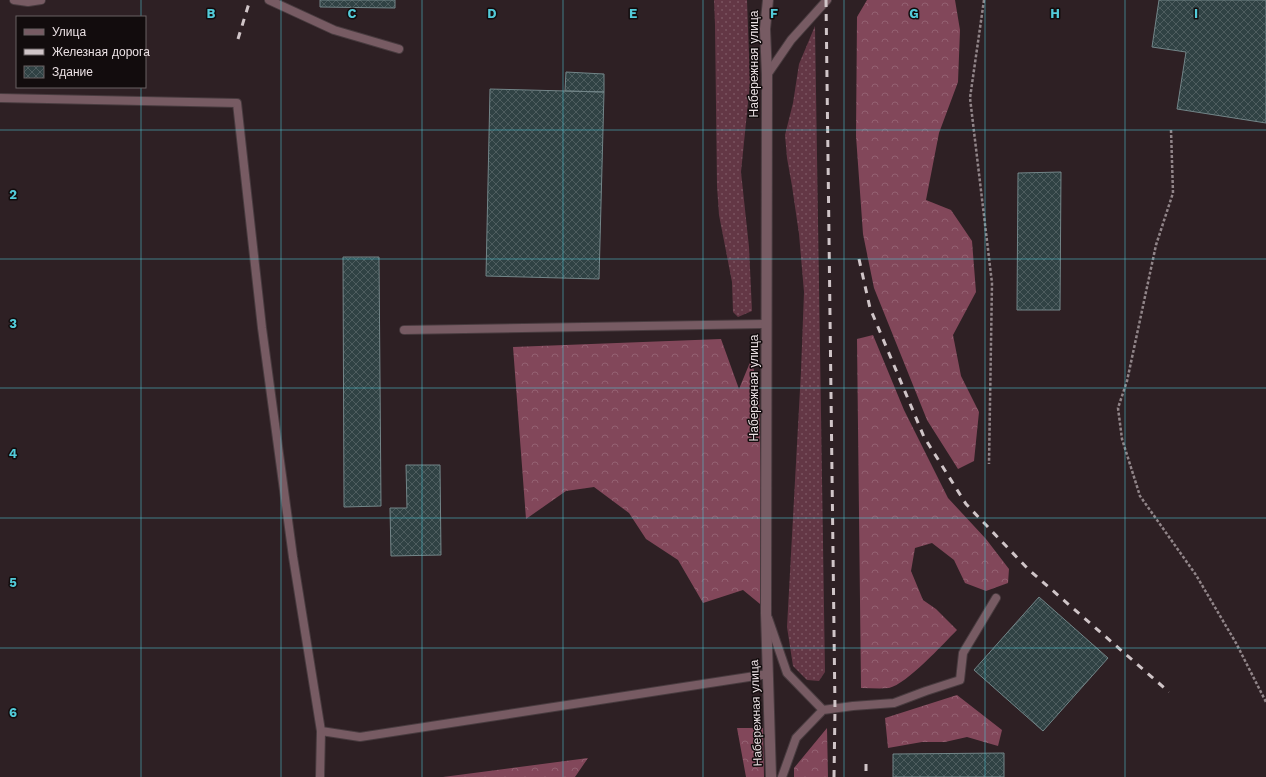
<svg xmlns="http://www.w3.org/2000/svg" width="1266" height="777" viewBox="0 0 1266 777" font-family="'Work Sans',sans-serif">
<defs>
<pattern id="grass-dots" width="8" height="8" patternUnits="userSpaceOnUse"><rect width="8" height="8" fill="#633745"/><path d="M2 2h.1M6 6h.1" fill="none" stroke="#7a5460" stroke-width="1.8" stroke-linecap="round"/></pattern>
<pattern id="forest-crowns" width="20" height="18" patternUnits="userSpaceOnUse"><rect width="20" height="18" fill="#82475a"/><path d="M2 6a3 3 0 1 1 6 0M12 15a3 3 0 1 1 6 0" fill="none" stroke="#946172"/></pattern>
<pattern id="building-cross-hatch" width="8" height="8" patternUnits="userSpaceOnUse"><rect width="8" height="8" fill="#304244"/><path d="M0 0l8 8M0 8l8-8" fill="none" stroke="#4e5d5f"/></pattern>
</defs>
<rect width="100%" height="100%" fill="#2e2024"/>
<!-- grass -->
<path fill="url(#grass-dots)" d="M714 0H747L750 83 741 172 749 247 752 311 738 317 733 312 732 282 719 215 717 186 715 25Z
M815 26 825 672 819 681 807 680 793 666 787 627 801 371 804 292 799 234 792 186 787 158 785 135 793 103 799 64Z"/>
<!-- forest -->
<path fill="url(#forest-crowns)" d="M867 0H955L960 30 958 82 939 133 926 200 951 210 972 241 976 292 953 335 961 376 979 412 974 461 958 469 927 420 874 288 863 234 856 136 857 17Z
M873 335 904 410 948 498 986 539 1009 569 1008 583 986 591 965 583 954 560 932 543 915 548 911 571 923 600 936 609 957 630C943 644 907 684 889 688 880 689 870 688 861 688L857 339Z
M721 339 739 389 751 360 759 388 761 478 760 604 743 590 703 603 678 560 646 539 629 513 594 487 566 491 526 519 513 347Z
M957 695 1002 730 998 746 967 737 945 742H922L888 748 885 718Z
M737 728H763L764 777H746Z
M827 728 828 777H794V768Z
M588 758 575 777H443Z"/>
<!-- building -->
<path fill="url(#building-cross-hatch)" stroke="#728588" d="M320 0H395V8L320 7Z
M1159 0H1266V123L1177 109 1186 52 1152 47Z
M566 72 604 74V92L565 91Z
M490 89 604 92 599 279 486 276Z
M1061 172 1060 310H1017L1018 173Z
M343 257H379L381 506 344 507Z
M406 465H440L441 555 391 556 390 508H407Z
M1039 597 1108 658 1043 731 974 670Z
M1004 753V777H893V754Z"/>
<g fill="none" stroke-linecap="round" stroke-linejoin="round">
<defs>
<path id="lane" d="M14 0 28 2 41 0
M269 0 334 30 399 49
M767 75 791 40 827 0
M0 98 237 103 262 328 293 557 321 731
M404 330 767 324
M768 618 787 673 823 710 853 706 894 703 926 691 960 680 963 653 996 598
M320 777 321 731 360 737 768 674
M782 777 796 738 823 710"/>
<path id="street" d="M768 0 765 29 767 75 766 613 771 777"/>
</defs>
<!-- lane casing -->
<use href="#lane" stroke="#483b3f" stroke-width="10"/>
<!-- street casing -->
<use href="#street" stroke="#483b3f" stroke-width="12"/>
<!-- path -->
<path stroke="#918589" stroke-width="2.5" stroke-dasharray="3 2" stroke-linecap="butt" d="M984 0 970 98 992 283 989 464
M1171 130 1173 193 1156 245 1127 381 1118 408 1122 439 1140 496 1196 575 1236 643 1266 702"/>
<!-- lane -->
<use href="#lane" stroke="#775b63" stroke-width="8"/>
<!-- street -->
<use href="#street" stroke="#775b63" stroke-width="10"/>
<!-- rail -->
<path stroke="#d0c5c8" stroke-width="3" stroke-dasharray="7 7" stroke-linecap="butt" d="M826 0 835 709 834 777
M238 39 250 0
M859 259 870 308 924 437 966 504 1028 569 1169 692
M866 764V777"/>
</g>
<!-- grid -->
<path fill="none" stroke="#52cbd9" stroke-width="1" stroke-opacity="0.55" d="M141 0V17M281 0V777M422 0V777M563 0V777M703 0V777M844 0V777M985 0V777M1125 0V777M141 87V777M0 130H1266M0 259H1266M0 388H1266M0 518H1266M0 648H1266"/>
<g text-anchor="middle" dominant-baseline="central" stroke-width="3" stroke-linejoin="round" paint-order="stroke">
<!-- street labels -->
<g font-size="12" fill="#eae0e3" stroke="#120c0d">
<text transform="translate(754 64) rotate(-90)">Набережная улица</text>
<text transform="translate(754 388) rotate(-90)">Набережная улица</text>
<text transform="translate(756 713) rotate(-92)">Набережная улица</text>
</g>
</g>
<g font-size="13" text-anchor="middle" font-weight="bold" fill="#52cbd9" stroke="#120c0d" stroke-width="3" stroke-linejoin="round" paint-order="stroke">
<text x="211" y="18">B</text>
<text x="352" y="18">C</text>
<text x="492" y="18">D</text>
<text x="633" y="18">E</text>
<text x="774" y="18">F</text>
<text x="914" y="18">G</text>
<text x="1055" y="18">H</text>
<text x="1196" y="18">I</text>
<text x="13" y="199">2</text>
<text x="13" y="328">3</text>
<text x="13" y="458">4</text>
<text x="13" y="587">5</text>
<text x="13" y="717">6</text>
</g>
<!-- legend -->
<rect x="16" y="16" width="130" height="72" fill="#120c0d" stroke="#686163"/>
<rect x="24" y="29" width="20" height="6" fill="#775b63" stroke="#686163"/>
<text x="52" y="36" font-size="12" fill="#eae0e3">Улица</text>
<rect x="24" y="49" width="20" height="6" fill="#d0c5c8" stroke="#686163"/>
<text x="52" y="56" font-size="12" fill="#eae0e3">Железная дорога</text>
<rect x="24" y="66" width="20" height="12" fill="url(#building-cross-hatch)" stroke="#686163"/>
<text x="52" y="76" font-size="12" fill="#eae0e3">Здание</text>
</svg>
